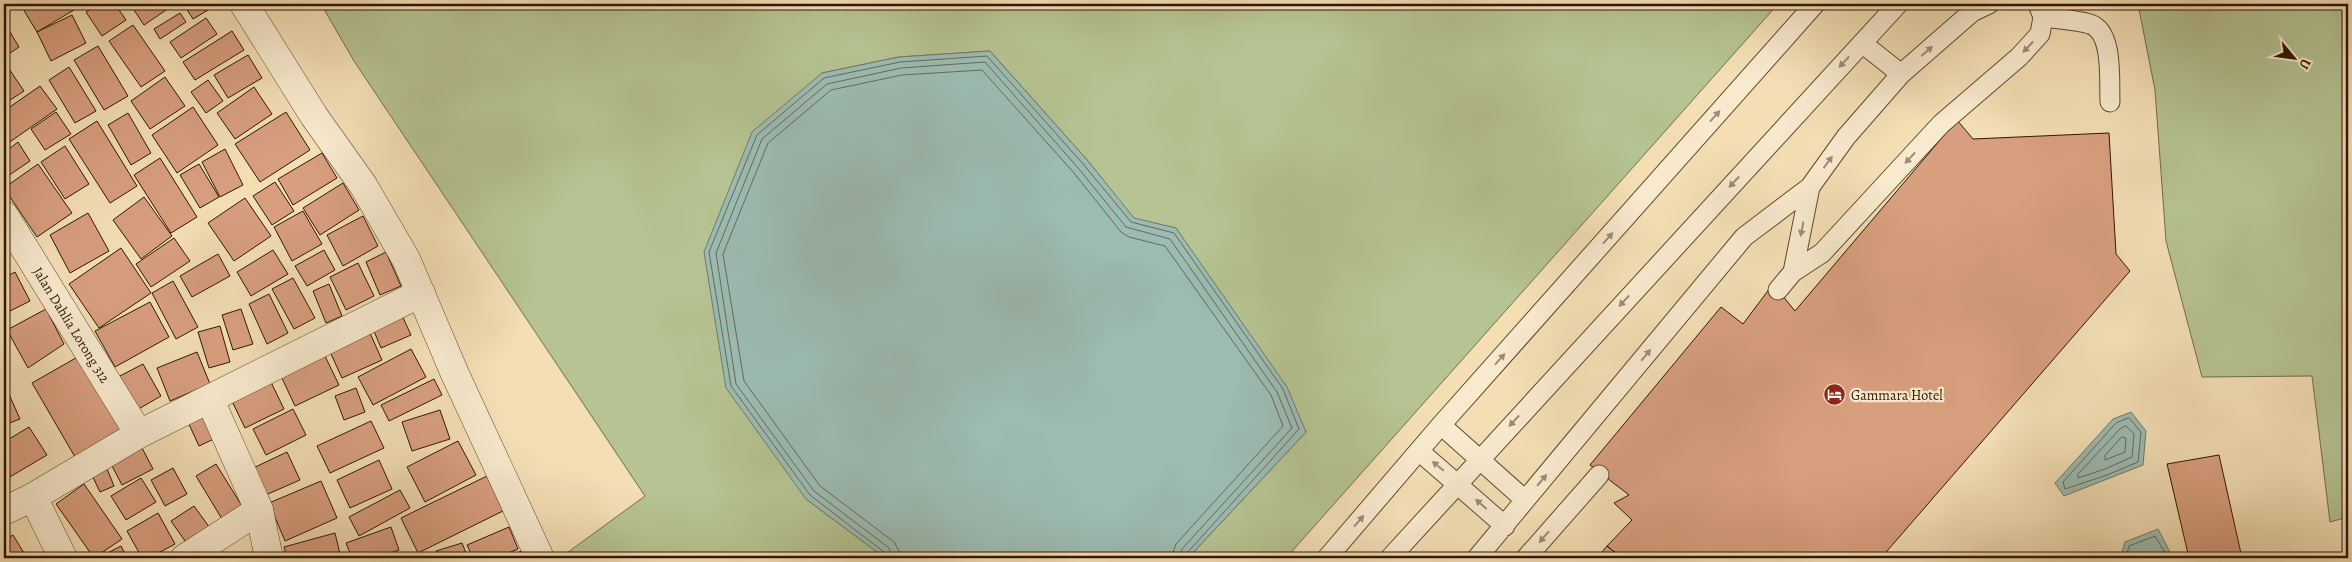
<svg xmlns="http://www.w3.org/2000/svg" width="2352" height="562" viewBox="0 0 2352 562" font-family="Alegreya,serif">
<rect width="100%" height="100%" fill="#f4dfb5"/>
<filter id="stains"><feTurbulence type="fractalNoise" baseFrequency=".004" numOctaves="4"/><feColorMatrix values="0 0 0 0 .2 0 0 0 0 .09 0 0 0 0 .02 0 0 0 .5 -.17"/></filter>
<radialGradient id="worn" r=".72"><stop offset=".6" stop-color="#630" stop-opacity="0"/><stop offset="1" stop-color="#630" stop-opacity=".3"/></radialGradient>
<!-- green -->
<path fill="#b6c392" stroke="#746c49" d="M321 4H1778L1286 558H1188L1306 432 1176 228 1134 219 1088 161 990 51 899 57 822 73 806 499 885 558H560L645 496 354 61Z
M2138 4H2348V517L2330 522 2312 376 2202 377 2166 241 2155 90Z"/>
<!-- water -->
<path fill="#9cbcb3" stroke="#72796b" d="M990 51 1088 161 1134 218 1176 228 1287 387 1306 432 1188 558H885L806 499 726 388 704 252 752 132 822 73 899 57Z
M2131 412 2146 431 2143 465 2064 496 2055 483 2113 419Z
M2158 529 2173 558H2120L2125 542Z"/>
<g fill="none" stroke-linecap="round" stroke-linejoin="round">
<!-- shore -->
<path stroke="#67685a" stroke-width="1" d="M2129 418 2141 432 2138 462 2107 475 2065 489 2063 482 2116 423Z
M2126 426 2134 434 2132 457 2105 469 2078 478V474L2120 429Z
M2122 437 2126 438 2125 452 2105 460V456Z
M886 558 884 552 810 495 731 386 709 252 757 135 824 78 900 62 987 56 1084 165 1131 222 1174 233 1283 389 1299 429 1187 553 1185 558
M892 558 889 548 814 491 736 384 716 253 762 139 827 84 901 68 985 62 1079 169 1126 227 1170 239 1277 392 1292 428 1182 549 1179 558
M900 558 899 551 894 542 820 486 744 381 723 254 768 143 831 90 902 75 982 70 1074 173 1121 232 1129 237 1165 246 1271 395 1283 426 1176 544 1171 558
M2126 558 2129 546 2155 536 2168 558"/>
</g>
<!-- building -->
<path fill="#d89f7f" stroke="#321500" d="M20 4H84L37 32Z
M98 4H115L126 20 102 36 86 12Z
M130 4H175L144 25Z
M193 4H218L193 19 186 8Z
M180 13 186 22 160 39 154 29Z
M72 15 86 43 51 61 37 32Z
M206 18 217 34 181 58 170 42Z
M4 22 19 47 4 57Z
M133 25 165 71 141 87 109 41Z
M232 31 244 50 195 80 183 62Z
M98 46 128 96 104 110 74 60Z
M248 55 262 78 228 98 214 75Z
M5 63 24 91 4 104V64Z
M69 67 96 111 75 123 49 80Z
M165 77 185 106 150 129 131 101Z
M208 80 223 101 206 113 191 92Z
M40 86 57 109 4 146V111Z
M254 87 272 114 235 139 217 113Z
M193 107 218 145 177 173 152 135Z
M56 112 71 134 45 150 31 129Z
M286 112 310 150 260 182 235 144Z
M128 113 151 153 131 165 108 125Z
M1957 120 1973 139 2109 133 2116 254 2130 271 1881 558H1622L1607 546 1632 520 1614 503 1629 495 1590 465 1721 307 1743 324 1773 284 1795 311Z
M97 121 137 186 110 203 69 139Z
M18 142 30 161 5 178 4 153Z
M65 146 89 184 65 199 41 162Z
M225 149 243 185 220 197 202 162Z
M322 153 337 178 293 205 278 179Z
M160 158 197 217 171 233 134 175Z
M38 164 72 213 37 237 4 188Z
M199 164 219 197 200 208 180 175Z
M275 182 294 211 272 225 253 196Z
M343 183 359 210 320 235 303 208Z
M144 197 172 236 141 259 113 220Z
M245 198 271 236 234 261 208 223Z
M303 211 322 244 292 261 274 227Z
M88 213 109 251 70 273 50 235Z
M363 216 378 246 343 266 327 235Z
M174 238 190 261 151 287 136 264Z
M121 248 151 293 99 328 69 284Z
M273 250 288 274 251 296 237 272Z
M324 250 335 270 307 286 295 266Z
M386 252 401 286 380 295 366 262Z
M218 254 230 276 192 297 180 276Z
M358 263 374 296 346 310 330 277Z
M15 272 30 301 4 314V278Z
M293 278 315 318 294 329 272 289Z
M173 281 198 327 176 339 152 293Z
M329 284 342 316 326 323 313 291Z
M269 294 288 333 267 344 249 304Z
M150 302 169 337 115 367 95 331Z
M46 309 64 344 28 368 7 330Z
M241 309 253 344 233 350 222 315Z
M400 311 411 335 381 348 371 324Z
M366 324 382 360 342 378 326 343Z
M220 326 230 362 209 368 198 332Z
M411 349 426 377 373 405 358 377Z
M197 352 210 384 170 401 157 368Z
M324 354 339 385 295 406 281 376Z
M81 355 123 429 75 457 32 383Z
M143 364 161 396 135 411 116 378Z
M268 376 284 409 245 428 229 395Z
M434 379 442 395 389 421 381 405Z
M4 383 20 419 4 425Z
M356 388 365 412 344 420 335 396Z
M293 409 306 435 266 455 253 429Z
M440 410 450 439 412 451 402 422Z
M207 412 218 437 199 446 187 420Z
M371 421 384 448 330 473 317 446Z
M29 427 47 455 8 478 4 468V442Z
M458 441 476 475 425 502 407 467Z
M141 446 153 469 122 485 110 462Z
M287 452 300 480 261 497 249 470Z
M2219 455 2242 558H2189L2167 464Z
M379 460 392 489 350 508 337 480Z
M105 464 114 486 100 492 90 471Z
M216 464 242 506 222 519 196 476Z
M173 468 187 494 165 506 151 480Z
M487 476 503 511 418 553 401 518Z
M141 478 156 502 126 520 111 496Z
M321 481 337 518 285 541 269 503Z
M84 484 122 539 94 558 56 504Z
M400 490 410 508 359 536 349 517Z
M194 506 215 535 192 551 171 521Z
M158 513 175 544 149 558H142L127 531Z
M391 527 399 550 376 558H352L346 543Z
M509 527 518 549 496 558H473L467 545Z
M335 533 341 558H287L284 547Z
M13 535 27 558H4V540Z
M462 543 468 558H438L436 551Z
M121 546 127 558H98Z
M1607 546 1622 558H1597Z
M522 551 525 558H503Z
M426 553 428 558H409Z"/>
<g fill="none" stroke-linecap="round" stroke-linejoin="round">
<defs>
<path id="lane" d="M2043 17C2058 19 2076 20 2090 24 2114 32 2109 81 2110 102
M1862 43 1901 74
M1793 272 1810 187
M1778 290 1793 272 1822 253 1941 124 2019 57 2040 34 2043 17 2038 4
M1441 425 1525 500
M1419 451 1505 526
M1327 558 1441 425 1815 4
M1390 558 1898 4
M1477 558 1744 237 1810 187 1846 137 1901 74 1972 12 1989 4
M1526 558 1599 475"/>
<g id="street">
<path d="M244 4 314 116 363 185 406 259 455 374 540 558"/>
<path id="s1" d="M4 215 139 434"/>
<path d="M210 400 259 510 269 558"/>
<path d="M33 497 63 558"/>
<path d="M4 511 33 497 139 434 421 293"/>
<path d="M185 558 259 510"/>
</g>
</defs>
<!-- lane casing -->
<use href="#lane" stroke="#62482d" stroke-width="21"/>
<!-- street casing -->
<use href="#street" stroke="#62482d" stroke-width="29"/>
<!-- lane -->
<use href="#lane" stroke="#f8eacf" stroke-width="19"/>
<!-- street -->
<use href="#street" stroke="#f8eacf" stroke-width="28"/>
</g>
<!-- one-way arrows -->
<defs><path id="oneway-solid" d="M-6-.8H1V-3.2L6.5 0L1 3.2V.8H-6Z" transform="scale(1.25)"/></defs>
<g fill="#9f8a72">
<use href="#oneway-solid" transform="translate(2028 47) rotate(133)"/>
<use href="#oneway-solid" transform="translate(1927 51) rotate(-41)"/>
<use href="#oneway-solid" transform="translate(1844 62) rotate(133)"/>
<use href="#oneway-solid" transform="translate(1715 116) rotate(-48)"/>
<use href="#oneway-solid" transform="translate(1910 158) rotate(133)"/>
<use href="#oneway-solid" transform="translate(1828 162) rotate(-54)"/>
<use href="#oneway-solid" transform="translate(1734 182) rotate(133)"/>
<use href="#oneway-solid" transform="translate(1802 229) rotate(101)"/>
<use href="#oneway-solid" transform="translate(1608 238) rotate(-48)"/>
<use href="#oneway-solid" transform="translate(1624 301) rotate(133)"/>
<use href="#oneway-solid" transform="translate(1646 355) rotate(-50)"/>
<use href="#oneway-solid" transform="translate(1500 359) rotate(-48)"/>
<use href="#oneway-solid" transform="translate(1514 421) rotate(133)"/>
<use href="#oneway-solid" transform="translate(1438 466) rotate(-141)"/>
<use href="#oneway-solid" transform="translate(1542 480) rotate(-50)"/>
<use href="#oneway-solid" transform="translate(1481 504) rotate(-138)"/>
<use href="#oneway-solid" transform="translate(1359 521) rotate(-49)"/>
<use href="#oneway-solid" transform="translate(1544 537) rotate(131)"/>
</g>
<!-- icons -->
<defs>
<symbol id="hotel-disc" viewBox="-11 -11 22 22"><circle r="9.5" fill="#8f2418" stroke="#f8eacf"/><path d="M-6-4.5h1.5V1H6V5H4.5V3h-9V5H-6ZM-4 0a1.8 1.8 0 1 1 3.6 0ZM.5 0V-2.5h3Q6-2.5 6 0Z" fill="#fff"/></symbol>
</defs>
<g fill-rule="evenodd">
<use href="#hotel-disc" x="1822" y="382" width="25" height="25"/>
</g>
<g text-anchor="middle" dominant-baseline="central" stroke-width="4.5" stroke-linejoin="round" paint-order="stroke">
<!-- street labels -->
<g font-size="14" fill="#321500" stroke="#f8eacf">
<text stroke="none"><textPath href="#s1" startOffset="129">Jalan Dahlia Lorong 312</textPath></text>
</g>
<!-- poi labels -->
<g font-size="14" fill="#321500" stroke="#f8eacf" text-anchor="start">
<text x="1851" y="395">Gammara Hotel</text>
</g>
</g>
<!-- margin -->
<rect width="2352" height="562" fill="none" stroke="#f4dfb5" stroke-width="20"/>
<rect x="5" y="5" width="2342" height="552" fill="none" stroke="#321500" stroke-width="2.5"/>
<rect x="10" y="10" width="2332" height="542" fill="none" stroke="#321500"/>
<!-- north arrow -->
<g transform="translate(2294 58) rotate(119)" stroke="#f8eacf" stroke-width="4" paint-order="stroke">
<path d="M0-4L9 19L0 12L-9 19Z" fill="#321500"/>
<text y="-8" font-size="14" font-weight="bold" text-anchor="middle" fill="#321500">U</text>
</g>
<rect width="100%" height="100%" filter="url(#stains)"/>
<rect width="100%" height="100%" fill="url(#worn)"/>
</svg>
